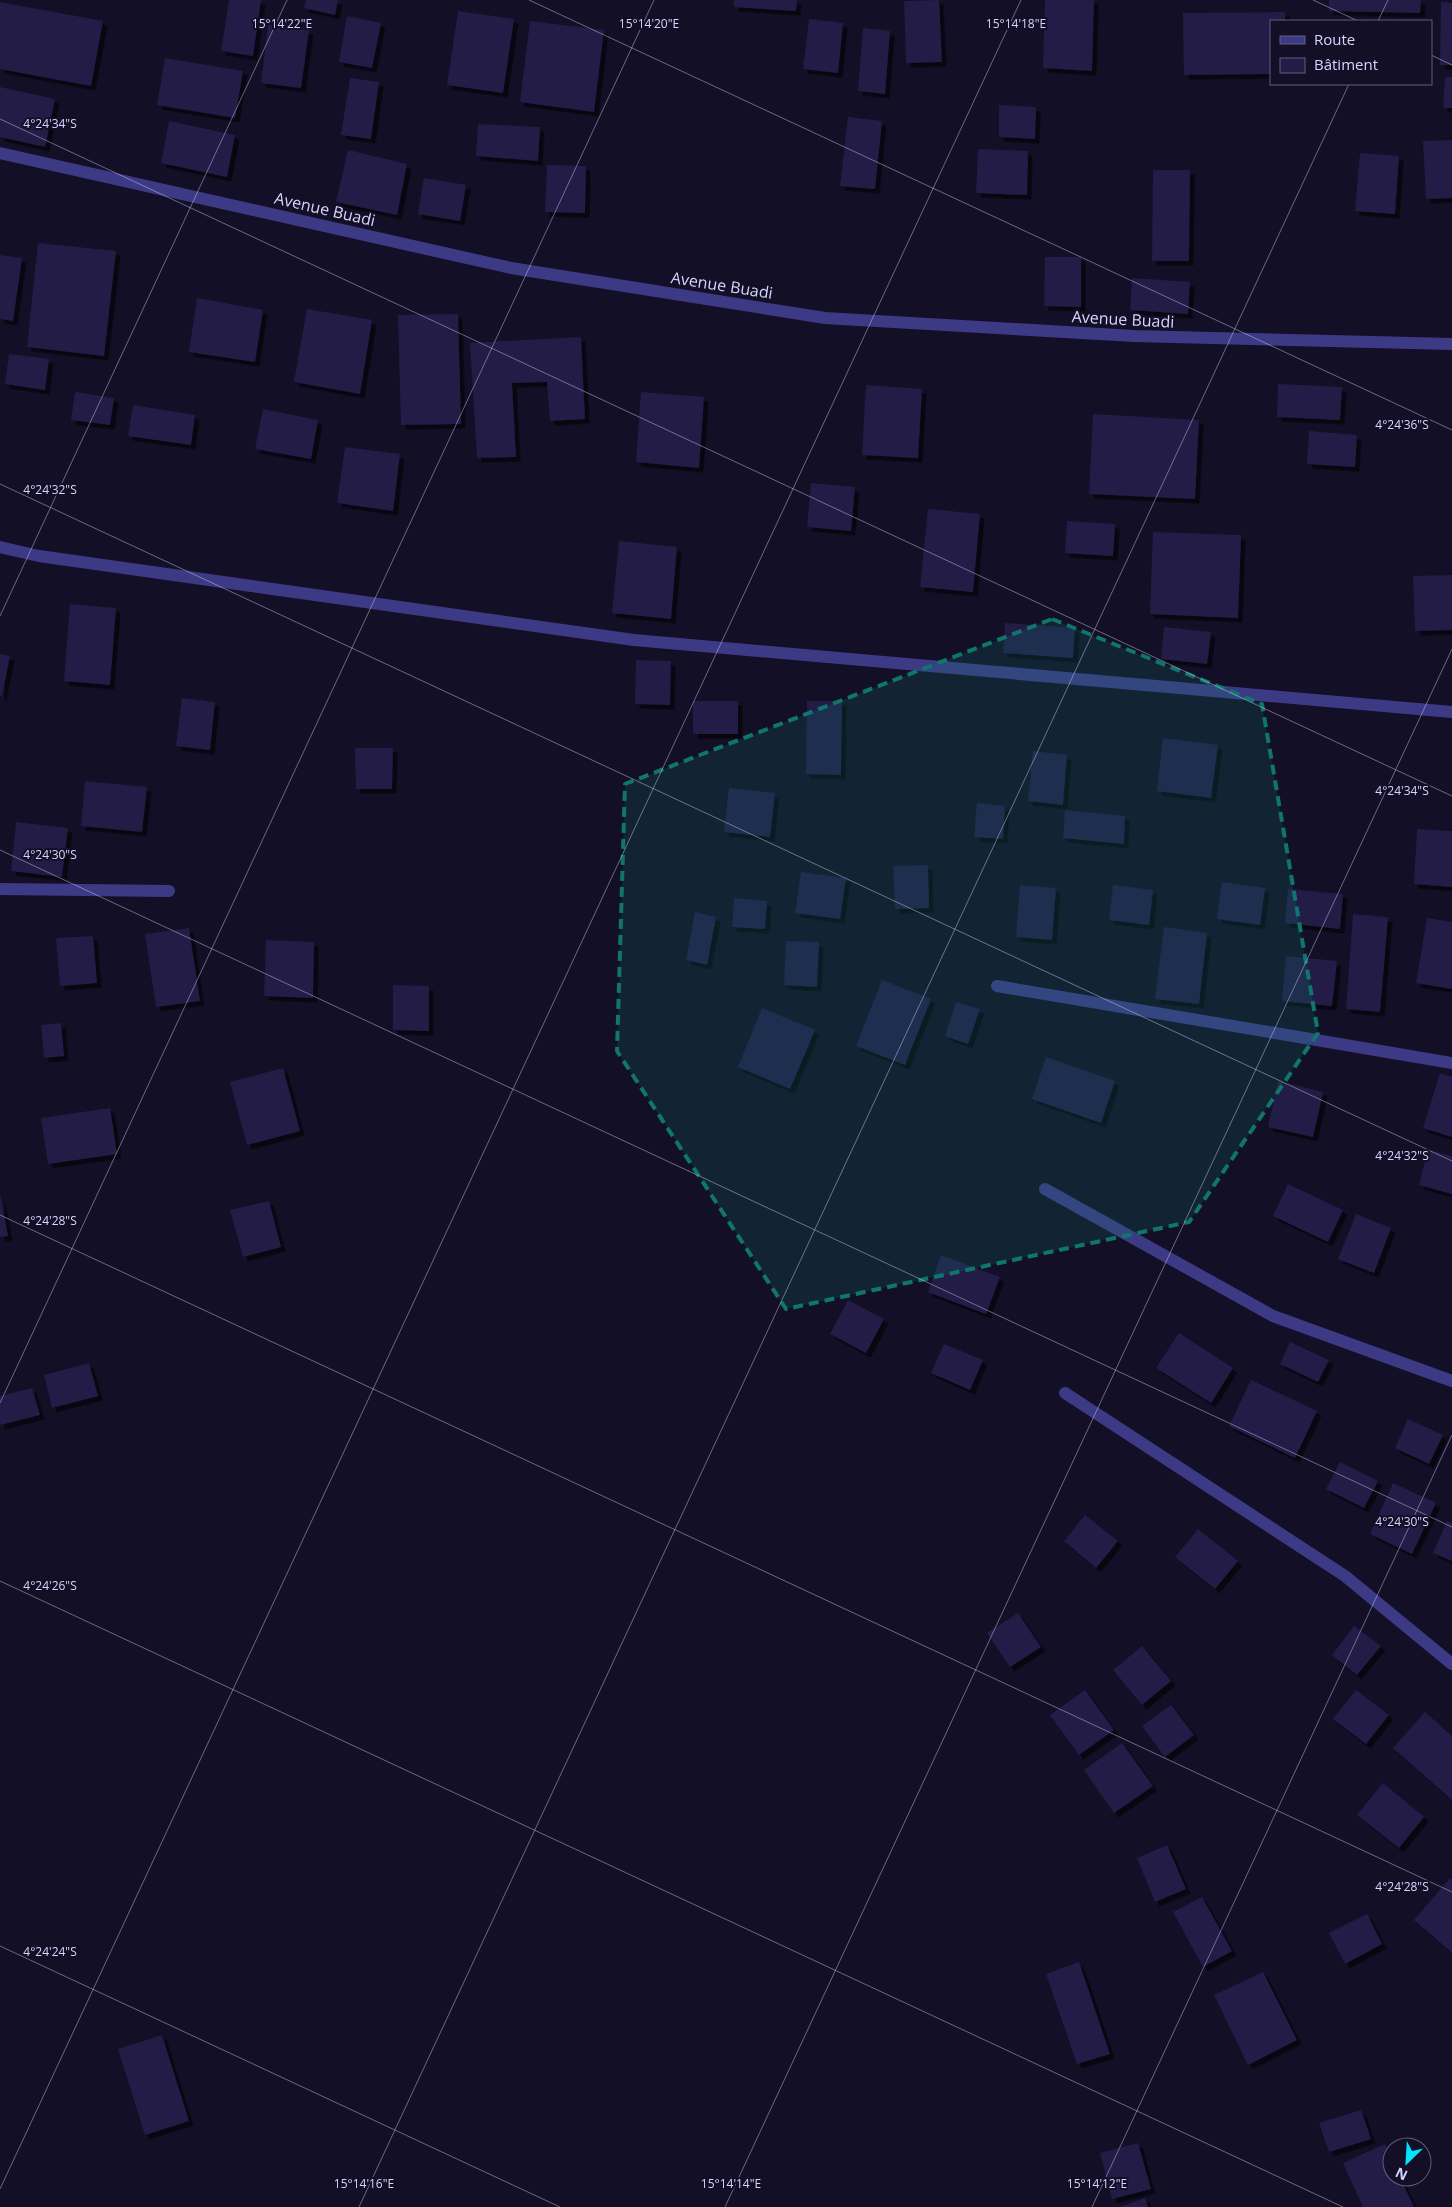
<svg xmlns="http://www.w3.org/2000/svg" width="1452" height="2207" viewBox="0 0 1452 2207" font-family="'Open Sans',sans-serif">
<defs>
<filter id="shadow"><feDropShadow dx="4.5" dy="4.5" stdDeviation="0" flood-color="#0009"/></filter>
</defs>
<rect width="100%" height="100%" fill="#130f26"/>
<!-- building -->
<path fill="#241b47" filter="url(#shadow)" d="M229 0H261L253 56 221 51Z
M306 0H338L335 15 304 8Z
M734 0H797L796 11 734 7Z
M939 0 942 62 906 63 904 1Z
M1045 0H1094L1092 71 1043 68Z
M1329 0H1421L1420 13 1329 11Z
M0 2 103 21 91 86 0 69Z
M1441 2 1452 3V65H1440Z
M458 11 514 19 503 93 447 85Z
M1285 12V21H1271V74L1184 75 1183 13Z
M347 16 381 23 372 68 339 62Z
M809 19 843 23 838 73 803 69Z
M530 21 604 30 594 112 520 102Z
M268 25 309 30 301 88 261 83Z
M863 28 890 31 885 94 858 91Z
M165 58 243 71 235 118 157 105Z
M1445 77H1452V108H1443Z
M350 78 379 82 371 139 341 135Z
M0 87 55 99 45 147 0 137Z
M999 105 1036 107 1035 139 999 137Z
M848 117 882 121 875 189 840 186Z
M169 121 235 135 227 177 161 163Z
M478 124 540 127 538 161 476 156Z
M1452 140V198L1426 199 1423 141Z
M978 149 1028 151 1027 195 976 193Z
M348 150 407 164 397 215 336 202Z
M1360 153 1399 156 1395 214 1355 211Z
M547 165 586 166 585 213 545 212Z
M1153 170H1190L1189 261H1152Z
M424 178 466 185 460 221 418 214Z
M38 243 116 251 104 356 27 347Z
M0 255 22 258 13 321 0 319Z
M1045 257H1081V307L1044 306Z
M1132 278 1190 282 1188 314 1130 310Z
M197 298 263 310 255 362 189 352Z
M307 309 372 320 360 394 294 382Z
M458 314 461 424 401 425 398 315Z
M581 337 585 419 550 421 547 382 512 383 516 457 477 458 470 343Z
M9 354 49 359 45 390 5 384Z
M1278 384 1342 387 1340 420 1277 417Z
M866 385 922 389 918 458 862 455Z
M75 392 114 398 110 425 71 420Z
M641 392 704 397 699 468 636 462Z
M133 405 195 415 191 445 128 436Z
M263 409 318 420 311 459 255 449Z
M1093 414 1199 420 1195 499 1089 494Z
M1309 431 1357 435 1355 467 1307 464Z
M345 447 400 454 393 511 337 503Z
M811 483 855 487 851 531 807 527Z
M928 509 980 514 973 592 920 587Z
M1067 521 1115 524 1113 556 1065 553Z
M1153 532 1241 535 1238 618 1150 614Z
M619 541 677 547 671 619 612 613Z
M1452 575V630L1415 631 1413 576Z
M70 604 116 608 110 685 64 681Z
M1005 623 1075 628 1073 658 1003 653Z
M1164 627 1211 632 1207 664 1161 659Z
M0 654 10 656 2 696H0Z
M636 660 671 661 670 705 635 704Z
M182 698 215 702 210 750 176 746Z
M693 701H738V734H693Z
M807 701H842L841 775 806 774Z
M1163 738 1218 745 1211 798 1157 791Z
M355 748H393L392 789H356Z
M1033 751 1067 755 1063 805 1028 801Z
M85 781 147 787 142 832 81 826Z
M729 788 775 793 770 837 724 832Z
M977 803 1005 806 1003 839 974 837Z
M1065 810 1125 816 1124 844 1063 838Z
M16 822 68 828 62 877 11 871Z
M1417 829 1452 831V887L1414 884Z
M928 865 929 908 895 909 893 866Z
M801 872 846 878 840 919 795 913Z
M1222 882 1265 888 1260 925 1217 919Z
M1020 885 1056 888 1052 940 1016 937Z
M1113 885 1153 890 1149 925 1109 920Z
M1288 889 1343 894 1340 929 1285 923Z
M734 898 767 901 765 929 732 927Z
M695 912 716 917 707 965 686 960Z
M1353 914 1388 917 1380 1012 1346 1009Z
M1427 918 1452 922V989L1416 983Z
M1164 927 1207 933 1199 1004 1155 999Z
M189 928 200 1001 156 1007 145 934Z
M93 936 97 983 60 986 56 938Z
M266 940 314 942 313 998 264 996Z
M786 941 819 942 817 987 784 985Z
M1286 956 1337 961 1332 1006 1282 1001Z
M882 980 931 999 905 1065 856 1046Z
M393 985 429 986V1031L393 1030Z
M956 1002 980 1009 968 1044 945 1036Z
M762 1008 815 1030 790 1089 738 1067Z
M61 1023 64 1056 44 1058 41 1025Z
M1046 1057 1115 1081 1101 1123 1032 1099Z
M283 1068 300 1131 247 1145 230 1082Z
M1440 1073 1452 1077V1137L1423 1128Z
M1278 1081 1323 1092 1313 1137 1268 1127Z
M110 1108 117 1154 48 1164 41 1118Z
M1428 1150 1452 1156V1194L1419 1185Z
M1288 1184 1343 1210 1328 1242 1273 1216Z
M0 1194 8 1236 0 1237Z
M269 1201 281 1247 243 1257 230 1210Z
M1356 1214 1391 1228 1374 1273 1338 1259Z
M941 1255 1000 1277 986 1314 928 1292Z
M848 1300 884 1319 866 1353 830 1334Z
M1179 1333 1233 1368 1211 1403 1156 1368Z
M1290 1342 1329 1360 1318 1382 1280 1364Z
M944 1344 983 1360 970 1390 931 1373Z
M89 1363 98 1396 52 1408 44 1375Z
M1251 1380 1317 1411 1295 1458 1229 1426Z
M32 1388 40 1415 0 1425V1396Z
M1408 1419 1443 1435 1429 1464 1395 1448Z
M1340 1462 1378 1481 1364 1508 1326 1489Z
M1393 1483 1436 1503 1412 1554 1370 1534Z
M1085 1515 1118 1541 1096 1568 1064 1541Z
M1447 1521 1452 1523V1561L1433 1553Z
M1198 1529 1238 1561 1215 1589 1175 1557Z
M1018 1613 1041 1647 1010 1667 987 1633Z
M1354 1626 1381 1646 1357 1675 1332 1655Z
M1142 1646 1171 1681 1142 1705 1113 1670Z
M1085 1690 1114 1730 1079 1755 1050 1715Z
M1356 1690 1389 1715 1366 1744 1333 1719Z
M1171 1705 1194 1735 1165 1757 1142 1726Z
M1425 1712 1452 1736V1800L1393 1748Z
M1122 1743 1153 1786 1114 1813 1084 1770Z
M1383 1783 1424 1817 1399 1848 1357 1815Z
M1167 1845 1186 1889 1155 1902 1137 1858Z
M1450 1878 1452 1880V1953L1414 1920Z
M1202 1897 1232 1951 1203 1967 1173 1912Z
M1367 1914 1382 1944 1345 1964 1329 1933Z
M1079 1962 1110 2054 1077 2064 1046 1974Z
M1263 1972 1297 2040 1248 2065 1214 1995Z
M162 2035 189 2121 145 2135 118 2049Z
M1361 2110 1371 2139 1329 2152 1319 2123Z
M1138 2143 1151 2189 1112 2199 1100 2153Z
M1385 2144 1392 2159V2177H1400L1414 2207H1363L1343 2163Z
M1145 2198 1148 2207H1120Z"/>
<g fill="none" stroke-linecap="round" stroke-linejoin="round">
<!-- street -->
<path stroke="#3d3a85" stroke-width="12" d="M0 153 511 268 825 318 1134 336 1452 344
M0 547 39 556 634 640 1452 712
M0 889 169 891
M997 986 1452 1063
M1045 1189 1273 1316 1452 1381
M1065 1393 1345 1576 1452 1664"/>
</g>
<!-- marked area -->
<path fill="#0f766e" fill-opacity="0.2" stroke="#0f766e" stroke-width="4" stroke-dasharray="10 6" stroke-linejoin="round" d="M1052 619 1262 704 1318 1033 1189 1222 786 1309 617 1051 625 784Z"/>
<!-- ticks -->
<path fill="none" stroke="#d9d4ff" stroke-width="1" stroke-opacity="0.45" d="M529 0 1452 430M1313 0 1358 21M1378 21 1388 0M1431 55 1452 65M0 119 1452 796M0 484 1452 1161M0 616 287 0M0 850 1452 1527M0 1215 1452 1892M0 1403 654 0M0 1581 1343 2207M0 1946 560 2207M0 2189 1021 0M359 2207 1349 84M725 2207 1452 649M1092 2207 1452 1435"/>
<g text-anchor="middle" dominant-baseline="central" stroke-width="4" stroke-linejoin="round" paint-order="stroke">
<!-- street labels -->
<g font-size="16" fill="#d9d4ff" stroke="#130f26">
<text transform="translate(325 209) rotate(13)">Avenue Buadi</text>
<text transform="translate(722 285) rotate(9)">Avenue Buadi</text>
<text transform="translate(1123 319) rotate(3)">Avenue Buadi</text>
</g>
</g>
<g font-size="12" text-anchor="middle" fill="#d9d4ff" stroke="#130f26" stroke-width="4" stroke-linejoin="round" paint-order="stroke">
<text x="282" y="28">15°14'22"E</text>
<text x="649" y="28">15°14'20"E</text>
<text x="1016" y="28">15°14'18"E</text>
<text x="50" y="128">4°24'34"S</text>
<text x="1402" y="429">4°24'36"S</text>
<text x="50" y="494">4°24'32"S</text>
<text x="1402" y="795">4°24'34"S</text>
<text x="50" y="859">4°24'30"S</text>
<text x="1402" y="1160">4°24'32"S</text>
<text x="50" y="1225">4°24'28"S</text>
<text x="1402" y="1526">4°24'30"S</text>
<text x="50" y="1590">4°24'26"S</text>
<text x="1402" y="1891">4°24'28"S</text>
<text x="50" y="1956">4°24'24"S</text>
<text x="364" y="2188">15°14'16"E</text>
<text x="731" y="2188">15°14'14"E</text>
<text x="1097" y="2188">15°14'12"E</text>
</g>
<!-- legend -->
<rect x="1270" y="20" width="162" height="65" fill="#130f26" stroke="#625e7d"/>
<rect x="1280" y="36" width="25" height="8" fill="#3d3a85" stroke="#625e7d"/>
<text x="1314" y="45" font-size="15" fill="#d9d4ff">Route</text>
<rect x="1280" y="58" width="25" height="15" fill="#241b47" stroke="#625e7d"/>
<text x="1314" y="70" font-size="15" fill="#d9d4ff">Bâtiment</text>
<!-- north arrow -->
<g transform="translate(1407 2162) rotate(205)"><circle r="24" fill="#130f26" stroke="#625e7d"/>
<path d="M0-4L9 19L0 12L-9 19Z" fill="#00e5ff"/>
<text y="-8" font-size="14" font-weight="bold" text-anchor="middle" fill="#d9d4ff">N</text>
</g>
</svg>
